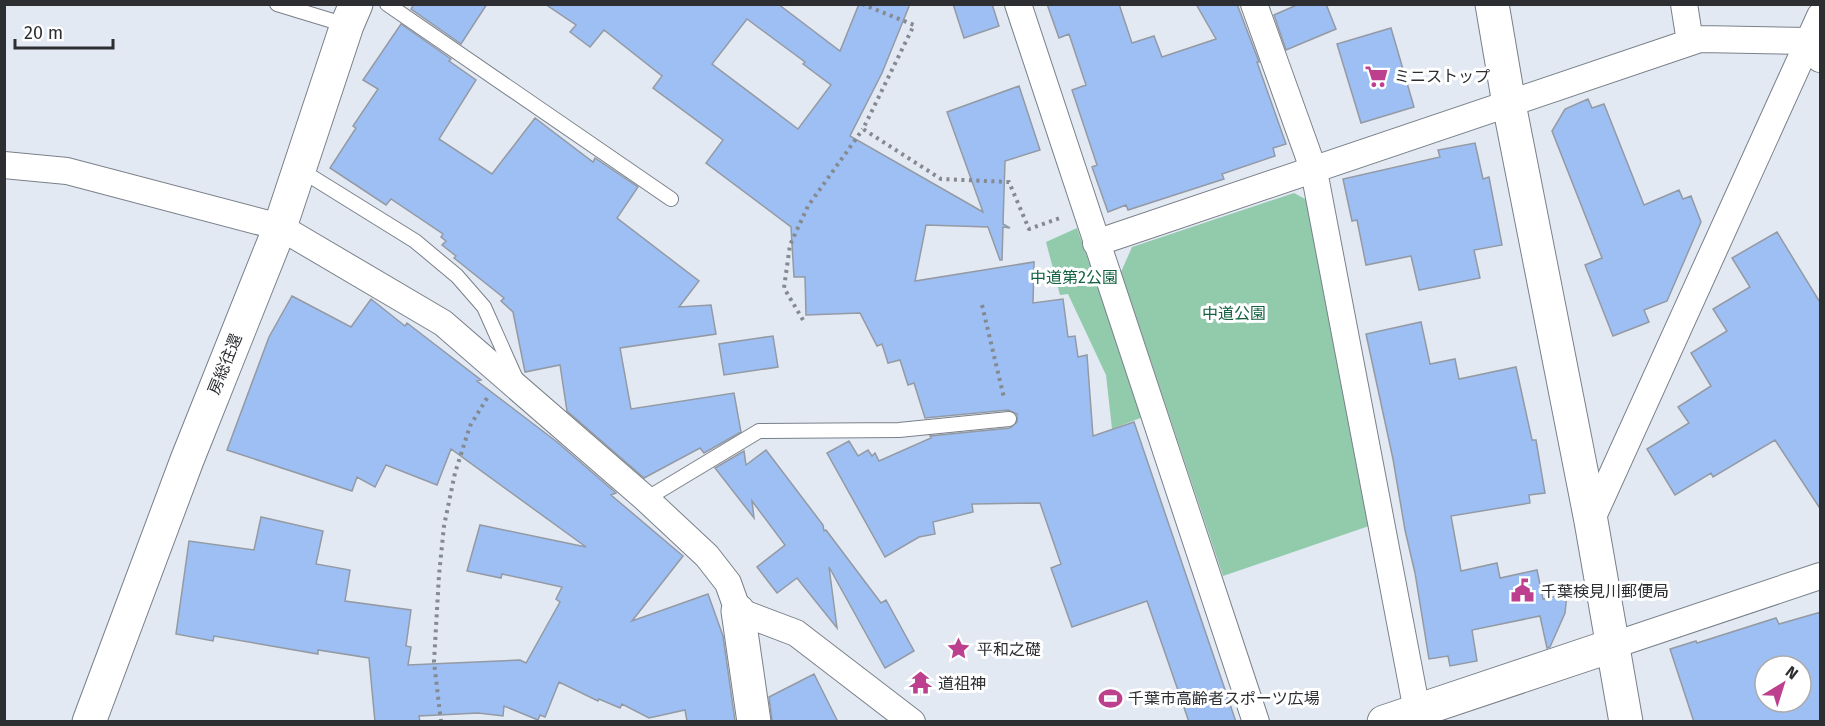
<svg xmlns="http://www.w3.org/2000/svg" width="1825" height="726" viewBox="0 0 1825 726" font-family="'Fira Sans','Noto Sans JP',sans-serif">
<rect width="100%" height="100%" fill="#e2e9f3"/>
<!-- green -->
<path fill="#91cbac" d="M1294 193 1309 201 1369 526 1223 576 1121 272 1132 247Z
M1077 228 1143 417 1112 429 1106 375 1068 294 1060 295 1046 242Z"/>
<!-- building -->
<path fill="#9dbff3" stroke="#949aa4" stroke-width="1.5" fill-rule="evenodd" d="M414 4H487L461 44 411 9Z
M545 4H778L840 51 859 4H910L882 73 850 136 983 212 947 112 1019 86 1040 150 1005 161 1003 224 1010 228 1003 227 1002 260H1000L988 227 926 225 915 281 1034 262 1033 303 1063 299 1068 337 1075 336 1078 357 1087 355 1093 436 1134 422 1236 722H1189L1147 601 1072 627 1051 568 1061 564 1040 503 972 504 973 512 933 522 935 534 919 537 885 557 827 453 849 441 858 456 868 450 872 456 875 453 879 461 931 438 930 436 1010 428 1017 422V414L1008 410 925 418 914 383 908 385 900 360 888 363 882 344 877 346 860 313 806 315 805 277H794L791 227 706 163 723 140 653 88 662 76 604 30 590 47 570 32 576 25ZM747 19 805 62 803 64 831 85 798 129 712 64Z
M953 4H992L999 26 964 38Z
M1047 4H1119L1132 43 1154 36 1162 57 1216 39 1196 4H1237L1259 62H1257L1286 144 1273 148 1275 156 1222 174 1224 179 1128 210 1126 205 1108 212 1092 167 1097 165 1072 90 1086 85 1069 34 1059 38Z
M1299 4H1326L1336 29 1286 50 1274 15Z
M401 24 451 59 449 61 476 80 439 139 492 174 535 118 593 162 595 158 638 187 617 218 699 281 679 307 711 305 716 334 620 348 631 409 734 393 741 432 704 453 700 448 644 478 567 411 560 365 525 372 513 312 501 301 504 298 454 258 456 256 442 245 446 241 441 237 443 234 391 199 386 205 330 168 356 128 353 126 378 89 363 80Z
M1391 28 1414 107 1361 123 1337 44Z
M1588 99 1592 108 1604 104 1644 205 1679 190 1683 199 1691 196 1701 222 1667 301 1644 310 1649 322 1613 336 1585 265 1602 258 1552 131 1565 109Z
M1475 143 1483 179 1489 177 1502 245 1474 250 1480 278 1419 290 1411 256 1366 265 1357 220 1352 221 1343 179 1440 157 1438 150Z
M1777 232 1821 304V510L1775 440 1713 477 1711 473 1675 495 1647 449 1689 423 1678 407 1711 386 1691 353 1727 331 1713 309 1750 287 1732 258Z
M292 296 351 327 371 299 405 326 407 323 481 380 477 381 557 442 616 493 611 495 683 556 632 621 708 594 723 636 735 721H687L685 710 649 718 622 704 620 708 599 699 598 701 559 682 545 717 540 715 538 720 504 706 503 716 478 713 419 716 420 722H375L369 658 318 650V654L214 636 213 641 176 634 189 541 254 550 261 517 323 531 316 564 350 570 345 601 411 610 406 646 411 647 408 665 520 660 526 663 560 602 556 599 562 587 502 574 501 578 467 571 480 525 586 547 451 449 437 485 386 465 375 487 357 477 352 491 227 450 269 337Z
M1421 322 1430 364 1455 359 1459 379 1516 367 1532 440H1536L1545 493 1529 495 1530 503 1451 516 1461 571 1497 563 1500 578 1537 570 1543 599 1567 594 1565 613 1550 647 1547 648 1540 616 1472 630 1477 661 1450 666 1448 656 1429 659 1415 573 1405 530 1393 459 1366 334Z
M773 336 778 367 724 375 719 344Z
M766 450 823 525 824 531 826 530 881 603 886 600 914 651 885 668 829 567 837 628 797 578 777 593 757 567 785 545 752 501 754 518 715 468 744 451 746 465Z
M1821 612V722H1694L1670 649 1696 641 1697 643 1776 618 1779 624ZM1765 666H1801V702H1765Z
M814 674 838 722 772 721 769 697Z"/>
<g fill="none" stroke-linecap="round" stroke-linejoin="round">
<defs>
<path id="lane" d="M277 4 346 25
M387 4 671 199
M299 169 415 241 457 276 484 307 517 381
M646 499 759 431 899 430 1009 419"/>
<path id="street" d="M1018 4 1256 722
M1254 4 1314 171 1417 711
M1684 4 1690 42
M4 165 67 171 280 227 443 323 646 499 707 556 728 583 738 611 796 633 912 722
M1096 243 1700 39 1809 41 1820 59
M1591 521 1820 16
M1611 646 1820 576"/>
<path id="secondary" d="M1492 4 1509 104 1591 521 1626 722
M738 611 754 722
M89 722 187 460 280 227 347 25 356 4
M1384 722 1611 646"/>
</defs>
<!-- lane casing -->
<use href="#lane" stroke="#7a8089" stroke-width="16"/>
<!-- street casing -->
<use href="#street" stroke="#7a8089" stroke-width="28"/>
<!-- secondary casing -->
<use href="#secondary" stroke="#7a8089" stroke-width="35"/>
<!-- path -->
<path stroke="#858990" stroke-width="4" stroke-dasharray="3 4.5" stroke-linecap="butt" d="M862 4 914 25 863 129 941 179 1009 182 1029 229 1060 218
M982 305 1004 398
M803 320 784 288 790 245 808 206 863 129
M441 722 434 662 439 575 444 526 455 473 470 426 487 398"/>
<!-- lane -->
<use href="#lane" stroke="#fff" stroke-width="14"/>
<!-- street -->
<use href="#street" stroke="#fff" stroke-width="26"/>
<!-- secondary -->
<use href="#secondary" stroke="#fff" stroke-width="33"/>
</g>
<!-- icons -->
<defs>
<symbol id="supermarket-bare" viewBox="-9 -9 18 18"><path d="M-6-5.5h2.5l.6 2H6L4.5 2H-2.5L-4.4-4H-6ZM-1.5 3.2a1.3 1.3 0 1 0 .1 0ZM3 3.2a1.3 1.3 0 1 0 .1 0Z" fill="#bd408e" stroke="#fff" stroke-width="2.5" paint-order="stroke"/></symbol>
<symbol id="civic-bare" viewBox="-9 -9 18 18"><path d="M-.6-6.5H3V-4.5H.6V-3L4-1V1h2V6H-6V1h2V-1L-.6-3ZM-1.2 2.5V6h2.4V2.5Z" fill="#bd408e" stroke="#fff" stroke-width="2.5" paint-order="stroke"/></symbol>
<symbol id="sight-bare" viewBox="-9 -9 18 18"><path d="M0-6L1.8-2.2L6-1.7L2.9 1.2L3.7 5.4L0 3.3L-3.7 5.4L-2.9 1.2L-6-1.7L-1.8-2.2Z" fill="#bd408e" stroke="#fff" stroke-width="2.5" paint-order="stroke"/></symbol>
<symbol id="temple-bare" viewBox="-9 -9 18 18"><path d="M0-6L5-2H3V0L6.5 2.5H4V6H1.5V3h-3V6H-4V2.5H-6.5L-3 0V-2H-5Z" fill="#bd408e" stroke="#fff" stroke-width="2.5" paint-order="stroke"/></symbol>
<symbol id="stadium-bare" viewBox="-9 -9 18 18"><path d="M0-5a6.5 5 0 1 0 0 10a6.5 5 0 1 0 0-10ZM-3.5-1.8h7v3.6h-7Z" fill="#bd408e" stroke="#fff" stroke-width="2.5" paint-order="stroke"/></symbol>
</defs>
<g fill-rule="evenodd">
<use href="#supermarket-bare" x="1360" y="60" width="33" height="33"/>
<use href="#civic-bare" x="1506" y="574" width="33" height="33"/>
<use href="#sight-bare" x="942" y="632" width="33" height="33"/>
<use href="#temple-bare" x="904" y="666" width="33" height="33"/>
<use href="#stadium-bare" x="1094" y="682" width="33" height="33"/>
</g>
<g text-anchor="middle" dominant-baseline="central" stroke-width="6" stroke-linejoin="round" paint-order="stroke">
<!-- poi labels -->
<g font-size="16" fill="#2c2e32" stroke="#fff" text-anchor="start">
<text x="1394" y="76">ミニストップ</text>
<text x="1541" y="591">千葉検見川郵便局</text>
<text x="977" y="649">平和之礎</text>
<text x="938" y="683">道祖神</text>
<text x="1128" y="698">千葉市高齢者スポーツ広場</text>
</g>
<!-- park labels -->
<g font-size="16" fill="#136141" stroke="#fff">
<text x="1074" y="277">中道第2公園</text>
<text x="1234" y="313">中道公園</text>
</g>
<!-- street labels -->
<g font-size="16" fill="#2c2e32" stroke="#fff">
<text transform="translate(225 364) rotate(-68)">房総往還</text>
</g>
</g>
<!-- border -->
<rect width="1825" height="726" fill="none" stroke="#2c2e32" stroke-width="12"/>
<!-- north arrow -->
<g transform="translate(1783 684) rotate(38)"><circle r="28" fill="#ffffff" stroke="#ababad" stroke-width="1.5"/>
<path d="M0-4.5L10 22L0 15L-10 22Z" fill="#bd408e"/>
<text y="-9" font-size="16" font-weight="bold" text-anchor="middle" fill="#2c2e32">N</text>
</g>
<!-- scale -->
<path d="M15 39v9h98v-9" fill="none" stroke="#2c2e32" stroke-width="3"/>
<text x="24" y="39" font-size="18" fill="#2c2e32" stroke="#ffffff" stroke-width="4.5" paint-order="stroke">20 m</text>
</svg>
